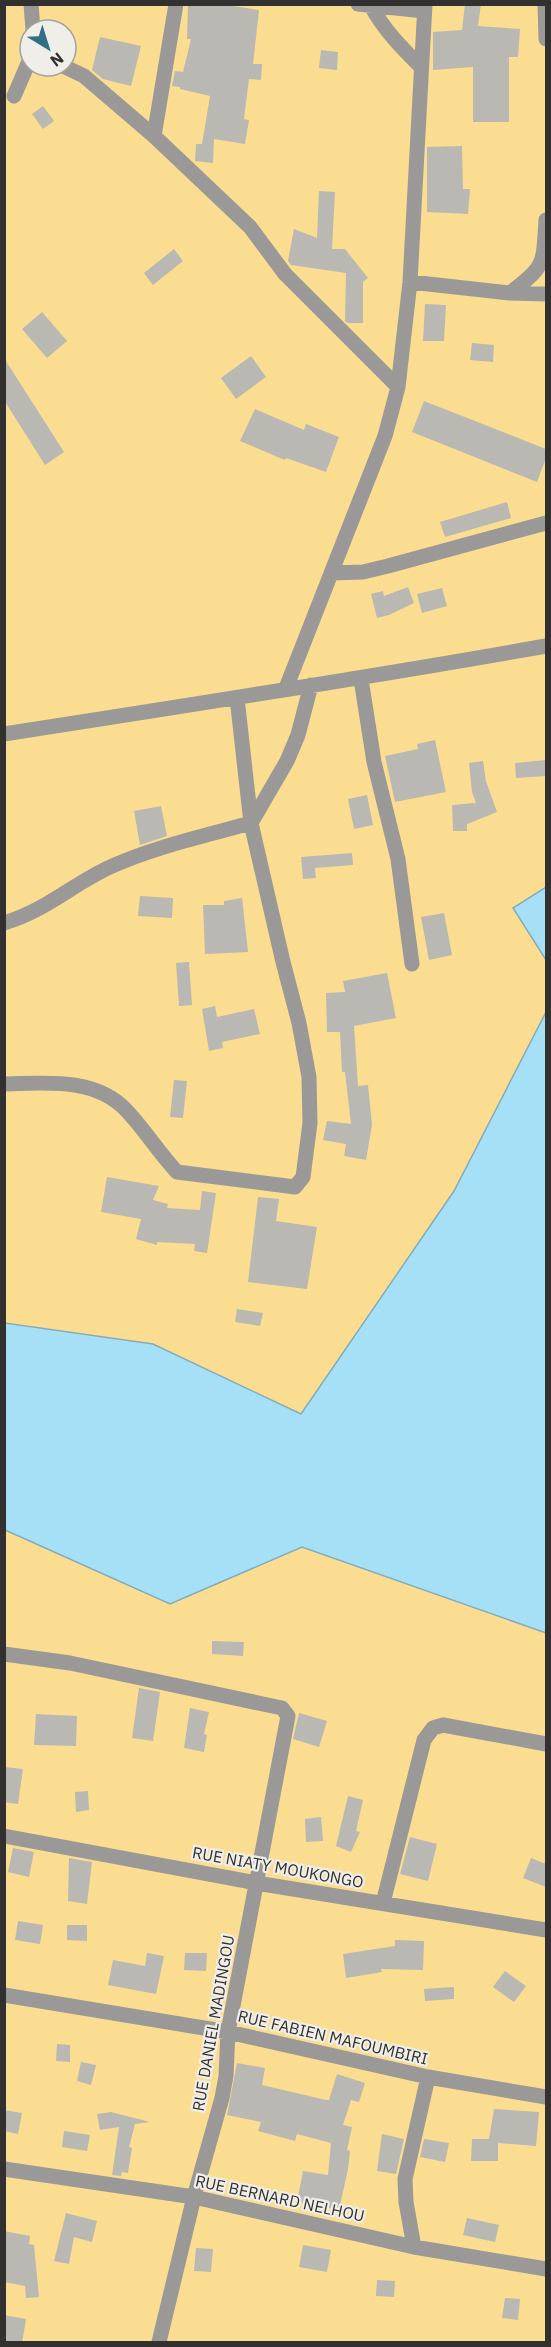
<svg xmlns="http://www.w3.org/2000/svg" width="551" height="2347" viewBox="0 0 551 2347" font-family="'IBM Plex Sans',sans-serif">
<rect width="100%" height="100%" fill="#f0eee9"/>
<!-- green -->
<path fill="#fadd91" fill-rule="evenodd" d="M5 5H546V2342H5ZM30 30H66V66H30Z"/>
<!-- water -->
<path fill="#a6e0f7" stroke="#83acbb" stroke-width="1.5" d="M546 887V960L513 908Z
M546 1012V1633L302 1547 170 1604 5 1530V1323L153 1344 301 1414 454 1191Z"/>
<!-- building -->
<path fill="#bab8b3" d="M188 4H220L259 10 253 64H262L261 80 249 79 244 119 249 120 245 144 214 139 213 163 195 161 196 144H202L210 96 180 89V87L172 86 175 71 183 72 191 39H187Z
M465 4H481L478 26 520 29 518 57H509V122H473V67L433 70V32L462 30Z
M100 37 141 46 131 86 103 79 92 70Z
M321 50 338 52 337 70 319 68Z
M43 106 54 121 43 129 32 114Z
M462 146 463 189H470L468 214 427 212V147Z
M319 191 335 192 332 249H345L368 278 363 282V323H348L345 321 346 273 291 265 288 261 294 229 317 238Z
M174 249 183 261 153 285 144 273Z
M425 304 446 305 444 341H423Z
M42 312 67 341 47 358 22 329Z
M472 343 494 345 493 362 470 360Z
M251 356 266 377 236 399 221 378Z
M4 358 64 452 45 465 4 400Z
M424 401 546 449V458L537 482 412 432Z
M255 409 304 430 306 424 339 437 326 472 286 458 285 460 240 441Z
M507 502 511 518 445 537 440 522Z
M408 587 414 603 389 615 377 618 371 594 383 591 384 596Z
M442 588 447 606 422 613 417 594Z
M435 740 446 792 395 802 385 756 418 749 417 744Z
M546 760V776L516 778 515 763Z
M483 761 486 781 497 812 467 824V831H453L452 805 476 803 472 792 469 763Z
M367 795 373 825 354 829 348 799Z
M161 806 167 836 140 845 134 811Z
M352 853 353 865 315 868 316 878 303 879 301 857Z
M140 896 173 898 172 918 138 916Z
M242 898 248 952 205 954 203 905H224V901Z
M444 913 452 955 429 960 421 917Z
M189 962 192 1005 179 1006 176 963Z
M387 973 396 1018 354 1026 358 1086 368 1085 372 1125 366 1160 344 1156 346 1144 323 1140 327 1121 351 1124 345 1072H342L340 1032H327L326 993 345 992 343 981Z
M215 1006 217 1017 254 1009 260 1034 222 1042 223 1048 209 1051 202 1009Z
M174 1080 187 1081 183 1118 170 1117Z
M107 1177 159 1186 153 1200 168 1204 167 1208 200 1210 202 1191 216 1193 207 1253 194 1251 195 1244 157 1242V1245L136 1239 141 1219 101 1212Z
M258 1197 279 1199 276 1221 317 1227 307 1289 248 1282Z
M237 1309 263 1313 260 1326 235 1322Z
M212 1641 244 1642 243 1656 212 1654Z
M139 1688 160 1692 153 1741 132 1738Z
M190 1708 209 1712 204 1734 207 1735 204 1752 184 1748Z
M299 1713 327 1721 319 1747 293 1739Z
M36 1714 77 1716 76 1746 34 1745Z
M4 1767 23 1769 18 1804 4 1802Z
M88 1791 89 1810 76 1812 75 1792Z
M348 1796 363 1800 356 1831 360 1832 351 1852 336 1846Z
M321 1817 323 1841 306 1842 305 1819Z
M410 1837 437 1844 428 1881 400 1874Z
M13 1848 34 1852 29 1877 8 1872Z
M69 1858 92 1862 87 1904 68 1901Z
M531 1858 546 1864V1887L523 1878Z
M18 1921 43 1925 40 1944 15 1940Z
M67 1925H87V1941L67 1940Z
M395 1940 424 1941 423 1970 381 1969 382 1972 346 1978 343 1954 395 1946Z
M147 1953 164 1956 156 1994 108 1985 113 1960 145 1966Z
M185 1953H207L206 1971 184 1970Z
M505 1971 526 1986 514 2002 493 1987Z
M454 1987V1999L425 2001 424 1989Z
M57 2044 70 2045V2062L56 2061Z
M81 2062 96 2065 91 2085 77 2081Z
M237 2063 265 2068 262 2085 326 2100H329L337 2074 365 2083 359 2102 351 2100 343 2125 352 2127 347 2150 350 2151 348 2169 339 2210 297 2202 303 2171 328 2175 331 2143 297 2134 295 2141 258 2131 261 2122 227 2115Z
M494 2109 539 2112 536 2146 498 2143V2161H471L472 2139H489Z
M4 2110 22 2113 18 2134 4 2131Z
M111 2112 150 2122 135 2124 129 2147 132 2148 128 2173 122 2172 121 2176 112 2175 119 2127 100 2130 97 2114Z
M64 2131 90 2135 87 2151 62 2147Z
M382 2134 404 2139 396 2174 377 2171Z
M424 2139 449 2143 445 2162 420 2157Z
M66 2213 97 2221 92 2242 74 2237 69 2264 54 2261Z
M467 2218 499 2225 495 2242 463 2235Z
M4 2231 30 2236 29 2244 34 2245 39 2297 26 2298 25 2286 4 2282Z
M303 2245 331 2250 327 2272 299 2267Z
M196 2248 213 2249 211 2272 194 2271Z
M377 2280 395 2281 394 2297 376 2296Z
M505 2298 520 2299 518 2320 502 2318Z
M4 2315 26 2319 22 2343 4 2341Z"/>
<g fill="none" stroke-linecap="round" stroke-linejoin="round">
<!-- minor -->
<path stroke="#9a9997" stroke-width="15" d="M31 4 33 30
M358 4 424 11
M545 4 546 39
M371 6C384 30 402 48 421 67
M63 66 84 76 154 136 250 227 285 274 398 387
M14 96 30 59
M154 136 176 4
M410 282 510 293 546 294
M510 293C546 265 543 265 546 220
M331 573 363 572 388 566 546 523
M361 679 374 762 398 859 412 964
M286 688 385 436 398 387 410 282 425 4
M4 734C185 706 366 678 546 646
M4 923C45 911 73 884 110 867 154 847 204 836 251 823L287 761 298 735 311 685
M4 1084C46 1083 96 1077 127 1111 145 1130 159 1153 177 1172L295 1187 303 1177 310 1123 309 1077 299 1023 283 962 251 823 237 698
M4 1654 70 1663 282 1708 288 1716 228 2032 226 2076 222 2098 194 2197 159 2342
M4 1836 256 1883 546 1930
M383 1903 424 1740 433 1728 443 1725 546 1744
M4 1995 228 2032 428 2077 546 2097
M4 2169 194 2197 414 2247 546 2269
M414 2247 406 2202 405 2179 428 2077"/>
</g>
<g text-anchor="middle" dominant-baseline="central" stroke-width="4.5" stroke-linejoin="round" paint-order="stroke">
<!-- street labels -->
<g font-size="16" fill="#32312f" stroke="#f0eee9">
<text transform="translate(278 1867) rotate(10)">RUE NIATY MOUKONGO</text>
<text transform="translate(213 2023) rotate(-80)">RUE DANIEL MADINGOU</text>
<text transform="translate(333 2037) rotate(13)">RUE FABIEN MAFOUMBIRI</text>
<text transform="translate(280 2198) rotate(12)">RUE BERNARD NELHOU</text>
</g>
</g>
<!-- border -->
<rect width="551" height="2347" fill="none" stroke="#32312f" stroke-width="12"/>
<!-- north arrow -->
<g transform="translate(48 48) rotate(142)"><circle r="28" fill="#f0eee9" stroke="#a4a29f" stroke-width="1.5"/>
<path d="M0-4.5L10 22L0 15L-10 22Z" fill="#316f85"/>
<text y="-9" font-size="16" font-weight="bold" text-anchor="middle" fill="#32312f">N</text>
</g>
</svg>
